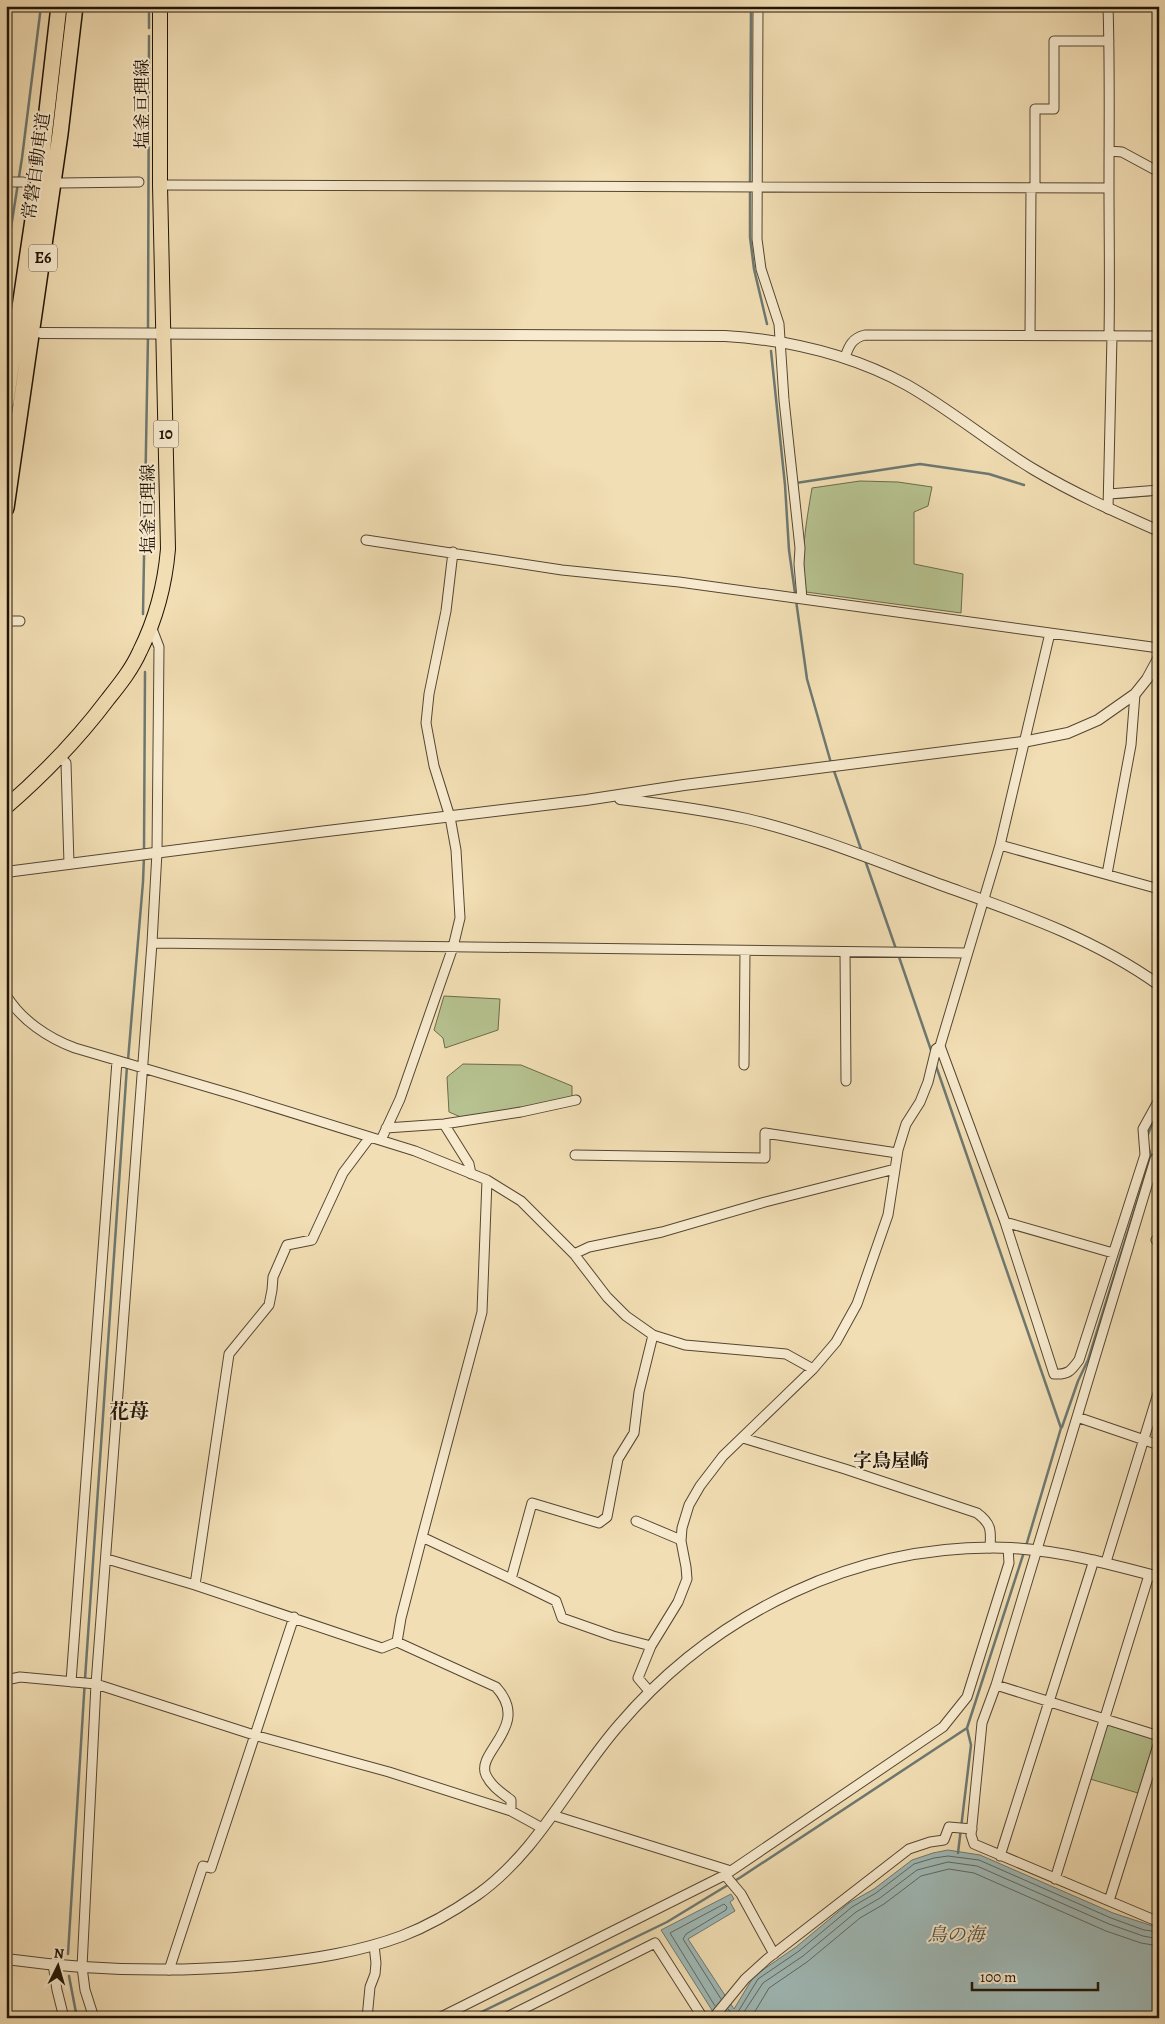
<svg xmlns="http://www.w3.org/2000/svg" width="1165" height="2024" viewBox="0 0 1165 2024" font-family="Alegreya,'Noto Serif JP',serif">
<rect width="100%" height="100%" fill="#f2deb4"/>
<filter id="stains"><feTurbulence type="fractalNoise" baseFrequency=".004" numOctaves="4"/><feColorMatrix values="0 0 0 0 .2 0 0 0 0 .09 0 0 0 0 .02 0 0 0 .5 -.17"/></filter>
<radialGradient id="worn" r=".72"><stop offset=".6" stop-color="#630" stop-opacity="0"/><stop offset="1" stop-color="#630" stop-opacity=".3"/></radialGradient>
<!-- green -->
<path fill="#b6c290" stroke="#6c6b4b" d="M860 481 898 482 932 487 928 506 914 512V564L963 574 961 613 806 592C800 555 806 524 812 488Z
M444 996 500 999 498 1030 445 1048 443 1038 434 1030Z
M463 1064 521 1065 572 1086V1098L463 1118 449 1112 447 1077Z
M1110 1725 1152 1737 1154 1742 1138 1793 1090 1779 1106 1726Z"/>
<!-- water -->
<path fill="#9fbab8" stroke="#6d7871" d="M948 1850 980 1855 1113 1913 1159 1928V2018H717L661 1930 731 1894 734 1899 730 1902 735 1911 688 1939 734 2009 754 1976 796 1947 849 1903 874 1889 912 1860 933 1853Z"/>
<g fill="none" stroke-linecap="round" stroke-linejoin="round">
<!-- shore -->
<path stroke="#60675f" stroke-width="1" d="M715 2006 670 1933 724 1904 727 1907 726 1910 686 1934 683 1939 721 1999
M728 2009 732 2013 738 2012 758 1979 799 1951 852 1907 876 1893 914 1864 934 1858 948 1856 979 1860 1111 1918 1144 1930 1159 1932
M740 2018 763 1983 803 1956 856 1912 880 1898 917 1870 948 1862 977 1866 1109 1924 1143 1936 1159 1939
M751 2018 769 1988 807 1962 860 1918 884 1904 921 1876 949 1869 974 1873 1106 1931 1141 1943 1159 1946"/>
<!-- stream -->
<path stroke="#6d7871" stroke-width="2.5" d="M149 28V6
M750 182 751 6
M750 193V237L754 269 767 324
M6 259 22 158 41 6
M148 330 149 36
M771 351 785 485 789 550 807 679 831 763
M796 483 920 464 989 474 1024 485
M1115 498 1151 495
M143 614 148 336
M833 768 862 852
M144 851 145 672
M865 860 896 949
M898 954 932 1053
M128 1060 143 882 144 856
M935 1063 1061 1428 1026 1546
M1147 1137 1155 1116 1159 1111
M1062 1427 1078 1381 1088 1360 1151 1157 1148 1145
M958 1853 971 1745 967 1728 1024 1552
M68 1954 85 1679 127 1066
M69 1976 77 2018
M469 2018 667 1922 741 1877 967 1728"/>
<defs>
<path id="minor" d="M758 6 757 239 761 269 779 324 784 400 800 548 799 564 802 599
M1108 6C1110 66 1109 126 1109 186 1109 236 1110 286 1109 336
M1109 151 1122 152 1159 172
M6 182H23
M60 183 139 182
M160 185 1109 188
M1035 188V109H1054V41H1109
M1030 335 1031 188
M845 357C849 346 852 338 865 335L1159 336
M1109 494 1159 490
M1108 509 1112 336
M366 540 562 570 679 582 1159 648
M6 621H20
M59 757 66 763 69 864
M1000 845 1159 889
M1107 874 1131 745 1135 694
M152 943 967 953
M845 952 846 1081
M6 995C21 1020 48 1038 75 1048L235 1095 415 1151 487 1180 521 1201 574 1254 607 1297 626 1316 653 1335 685 1345 786 1354 813 1369
M940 1046 1005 1222 1054 1374C1068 1375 1071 1371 1079 1360L1145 1155 1143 1129 1159 1100
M744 1065 745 951
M444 1124 469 1164 471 1174
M386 1128 444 1124 521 1112 576 1100
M381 1140 400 1099 453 947 460 918 456 850 450 817 434 766 426 723 429 694 446 611 453 552
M575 1155 765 1158V1133L897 1153
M1159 1156 1155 1159 996 1685 982 1723 971 1835 974 1844 1159 1922
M487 1180 482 1312 422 1537 401 1618 397 1642 496 1687C532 1726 475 1752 486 1775 491 1786 502 1793 511 1800V1811
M1005 1222 1113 1253
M1156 1240 1159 1241
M574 1254 589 1247 662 1232 765 1202 895 1169
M1077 1417 1159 1445
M743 1438 845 1469 977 1513C992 1524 991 1531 990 1548
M636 1521 681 1540
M422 1537 511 1579
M107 1559 195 1585 382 1648 397 1642
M1106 1562 1159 1390
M195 1585 229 1354 269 1305 272 1290 273 1277 287 1245 312 1240 343 1173 370 1137
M651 1646 613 1636 562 1618 556 1601 511 1579 532 1503 599 1523 607 1517 618 1459 634 1433 639 1392 653 1335
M6 1680 20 1677 96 1684 254 1735 389 1772 511 1811 542 1828
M71 1682 117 1061
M996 1685 1159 1736
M649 1691 638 1678 651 1646 678 1602 687 1579 686 1567 681 1541 682 1528 689 1505 700 1486 723 1456 813 1369 836 1342 857 1304 888 1215 898 1150 906 1124 920 1102 928 1082 936 1049 940 1046 1000 845 1050 633
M552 1815 731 1871
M1000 1856 1094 1560
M1055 1879 1149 1575
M1109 1901 1159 1742
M774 1954 741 1894 725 1875 943 1727 967 1697 1009 1563 1008 1548
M53 1964 57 1990 64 2018
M169 1970 203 1866 211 1868 294 1617
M94 2018 85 1990 82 1967 96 1684 152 943 157 852 159 647 151 626
M367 2018 370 1987 375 1974 376 1963 374 1945
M439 2018 725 1875
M505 2018 655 1943 703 2018
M713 2018 745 1979 767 1959 909 1849 930 1842 944 1840 949 1827 972 1829"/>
<path id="tertiary" d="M41 333 725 336C789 340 850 354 907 385 951 410 990 443 1033 469 1073 493 1116 512 1159 531
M620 799C662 804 705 810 747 819 815 835 881 863 947 887 1022 914 1093 938 1159 985
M6 872 319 832 586 800 684 785 1023 742 1068 733 1098 720 1135 694 1147 679 1159 657
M6 1959C93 1971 181 1973 268 1964 313 1959 359 1952 402 1936 428 1926 454 1911 477 1895 538 1852 571 1780 619 1725 716 1611 860 1542 1011 1548 1062 1551 1110 1564 1159 1577"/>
<path id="primary" d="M6 807C44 774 78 739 108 699 120 684 132 669 140 651 156 619 165 584 168 549L160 185V6"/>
<path id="motorway" d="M6 402 40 172 59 6
M6 508 60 134 75 6"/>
</defs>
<!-- minor casing -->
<use href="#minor" stroke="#554632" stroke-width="11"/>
<!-- tertiary casing -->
<use href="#tertiary" stroke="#554632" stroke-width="12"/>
<!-- primary casing -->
<use href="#primary" stroke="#211406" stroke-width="16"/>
<!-- motorway casing -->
<use href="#motorway" stroke="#211406" stroke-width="18"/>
<!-- minor -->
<use href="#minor" stroke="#f7eace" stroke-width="9"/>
<!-- tertiary -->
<use href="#tertiary" stroke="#f7eace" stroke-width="10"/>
<!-- primary -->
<use href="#primary" stroke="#f2deb4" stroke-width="14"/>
<!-- motorway -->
<use href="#motorway" stroke="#f2deb4" stroke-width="15"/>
</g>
<g text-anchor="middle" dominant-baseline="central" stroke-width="4" stroke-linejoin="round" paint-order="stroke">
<!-- shield labels -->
<g fill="#f7eace" stroke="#615442" stroke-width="1">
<rect x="29" y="244.5" width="28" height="27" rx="4"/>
<rect x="153.5" y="420.5" width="25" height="27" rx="4"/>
</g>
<g font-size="16" font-weight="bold" fill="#211406">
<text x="43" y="258">E6</text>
<text x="166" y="434">10</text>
</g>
<!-- street labels -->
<g font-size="18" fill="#211406" stroke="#f7eace">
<text transform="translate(142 104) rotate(-90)">塩釜亘理線</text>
<text transform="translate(36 166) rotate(-82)">常磐自動車道</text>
<text transform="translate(148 509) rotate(-90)">塩釜亘理線</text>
</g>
<!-- neighbourhood labels -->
<g font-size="19" font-weight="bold" fill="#211406" stroke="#f7eace">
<text x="891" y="1461">字鳥屋崎</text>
</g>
<!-- water labels -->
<g font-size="19" font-style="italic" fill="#4d4e44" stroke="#f7eace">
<text x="956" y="1935">鳥の海</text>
</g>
<!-- quarter labels -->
<g font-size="20" font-weight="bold" fill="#211406" stroke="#f7eace">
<text x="129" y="1411">花苺</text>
</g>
</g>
<!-- margin -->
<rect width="1165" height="2024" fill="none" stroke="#f2deb4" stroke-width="25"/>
<rect x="8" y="8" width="1150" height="2009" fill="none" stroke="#211406" stroke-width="2.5"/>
<rect x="12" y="12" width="1140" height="1999" fill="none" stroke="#211406"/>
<!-- north arrow -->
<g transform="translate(58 1966) rotate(5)" stroke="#f7eace" stroke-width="4" paint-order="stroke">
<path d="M0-4L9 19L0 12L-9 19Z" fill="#211406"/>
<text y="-8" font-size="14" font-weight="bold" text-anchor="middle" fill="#211406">N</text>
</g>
<!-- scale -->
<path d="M972 1982v8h126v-8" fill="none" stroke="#211406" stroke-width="2.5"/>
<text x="980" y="1982" font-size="15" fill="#211406" stroke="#f7eace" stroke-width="4" paint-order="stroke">100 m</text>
<rect width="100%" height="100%" filter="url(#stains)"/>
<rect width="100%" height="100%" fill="url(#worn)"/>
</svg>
